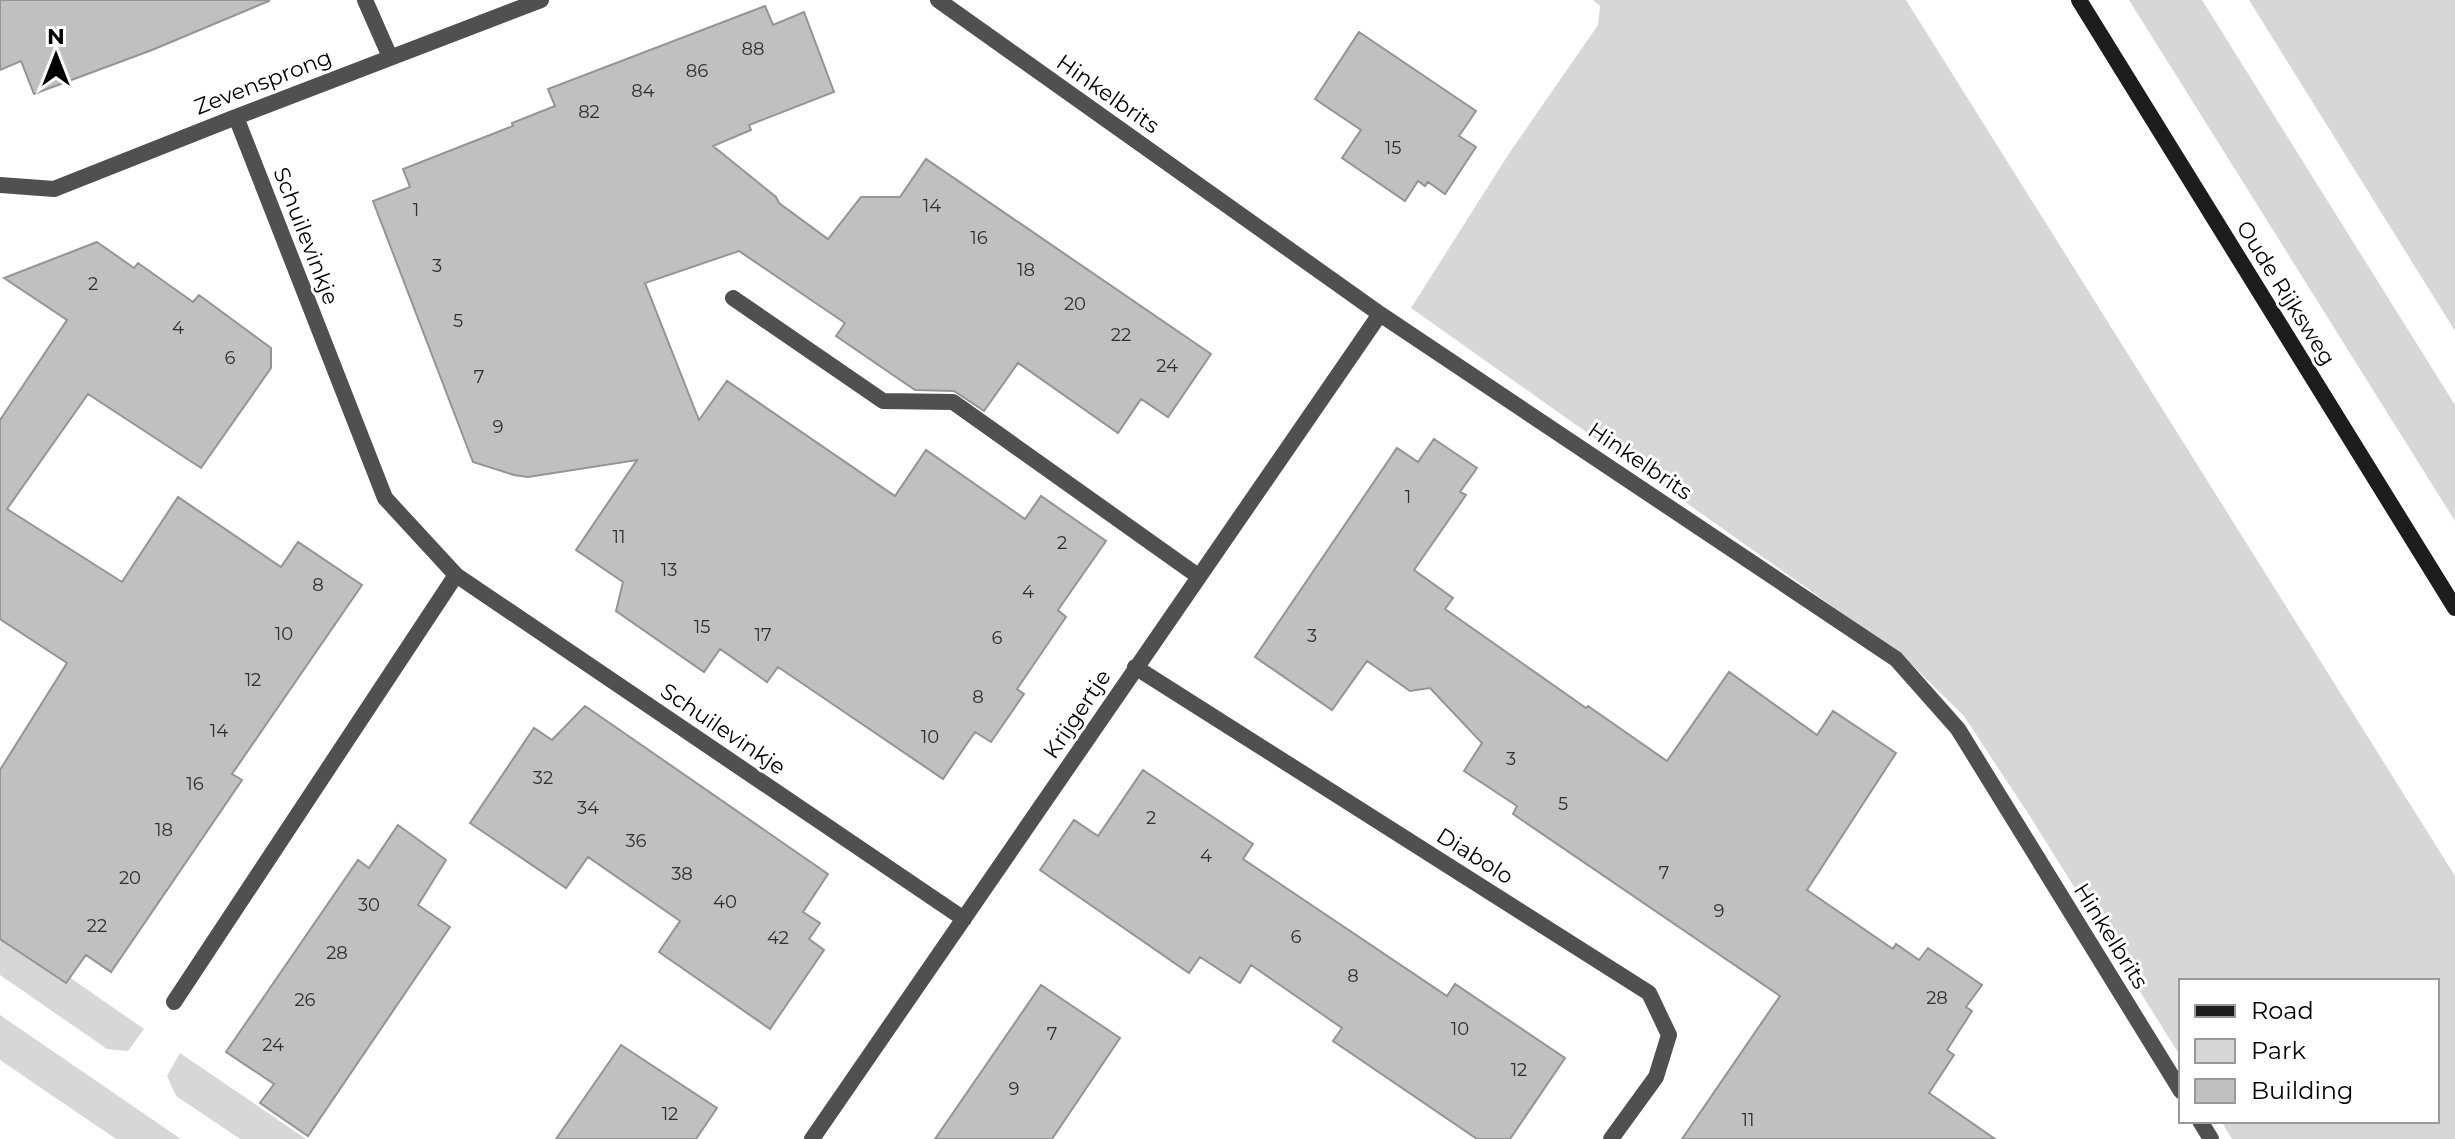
<svg xmlns="http://www.w3.org/2000/svg" width="2455" height="1139" viewBox="0 0 2455 1139" font-family="Montserrat,sans-serif">
<rect width="100%" height="100%" fill="#fff"/>
<!-- green -->
<path fill="#d7d7d7" d="M1593 0H1906L2455 876V1139H2232L2221 1121H2437V981H2181V1057L2029 815 1964 716 1904 657 1411 308 1510 152 1598 25 1600 6Z
M2129 0H2202L2455 405V521Z
M2249 0H2455V331Z
M0 929 144 1029 128 1051 107 1049 0 975Z
M0 1015 181 1139H116L0 1060Z
M180 1053 306 1139H240L176 1096 167 1076Z"/>
<!-- building -->
<path fill="#c0c0c0" stroke="#949494" stroke-width="2" d="M0 0H269V1L152 50 34 94 21 61 0 70Z
M765 6 773 25 804 12 834 92 749 125 751 130 713 146 776 197 779 203 828 239 861 197H900L926 159 1211 354 1168 417 1141 399 1118 433 1018 363 984 411 954 391 915 390 836 336 845 323 739 251 645 283 699 420 727 381 895 496 926 450 1025 519 1041 496 1106 541 1058 610 1066 617 1017 689 1024 694 991 742 975 732 943 779 778 667 767 682 720 649 704 672 616 611 623 582 576 550 637 460 528 477 514 475 473 462 373 201 410 187 403 169 513 126 512 123 555 106 548 89Z
M1359 32 1476 111 1459 136 1476 147 1445 194 1428 182 1425 186 1418 181 1405 201 1342 158 1361 130 1315 99Z
M97 242 134 268 138 263 193 302 199 295 271 348V368L201 468 88 394 7 509 122 582 178 497 281 567 298 542 362 585 232 774 242 780 111 972 86 955 66 983 0 939V770L67 663 0 619V420L67 320 4 278Z
M1434 439 1477 468 1460 492 1466 495 1414 570 1453 598 1445 609 1586 708 1588 706 1667 761 1729 672 1817 735 1833 711 1896 753 1807 890 1893 949 1896 944 1919 960 1928 948 1982 985 1966 1007 1972 1011 1947 1050 1954 1055 1929 1093 1995 1139H1682L1780 996 1513 814 1517 806 1464 771 1482 743 1430 688 1410 691 1367 661 1332 710 1255 657 1397 448 1418 462Z
M585 706 828 874 803 912 820 923 809 939 824 950 770 1029 659 952 680 921 588 857 566 888 470 823 534 728 552 740Z
M1143 770 1253 844 1243 859 1447 996 1455 984 1565 1058 1510 1139H1477L1333 1041 1342 1028 1251 965 1240 983 1200 957 1189 973 1040 870 1074 820 1098 836Z
M398 825 446 860 418 905 450 927 308 1136 260 1103 274 1084 226 1052 358 860 369 868Z
M1041 985 1120 1038 1052 1139H935Z
M621 1045 717 1108 696 1139H556Z"/>
<g fill="none" stroke-linecap="round" stroke-linejoin="round">
<!-- lane -->
<path stroke="#505050" stroke-width="16" d="M733 298 883 401 953 402 1198 576"/>
<!-- street -->
<path stroke="#505050" stroke-width="16" d="M365 0 390 57
M938 0 1380 314 1896 659 1958 729 2181 1091
M236 117 385 498 456 575 964 919
M0 185 54 189 236 117 541 0
M1135 667 1649 993 1669 1035 1656 1077 1611 1139
M174 1002 456 575
M2200 1121 2211 1139
M812 1139 1380 314"/>
<!-- secondary -->
<path stroke="#1d1d1d" stroke-width="16" d="M2079 0 2455 608"/>
</g>
<g text-anchor="middle" dominant-baseline="central" stroke-width="6" stroke-linejoin="round" paint-order="stroke">
<!-- number labels -->
<g font-size="18" fill="#303030">
<text x="753" y="49">88</text>
<text x="697" y="71">86</text>
<text x="643" y="91">84</text>
<text x="589" y="112">82</text>
<text x="1393" y="148">15</text>
<text x="932" y="206">14</text>
<text x="416" y="210">1</text>
<text x="979" y="238">16</text>
<text x="437" y="266">3</text>
<text x="1026" y="270">18</text>
<text x="93" y="284">2</text>
<text x="1075" y="304">20</text>
<text x="458" y="321">5</text>
<text x="178" y="328">4</text>
<text x="1121" y="335">22</text>
<text x="230" y="358">6</text>
<text x="1167" y="366">24</text>
<text x="479" y="377">7</text>
<text x="498" y="427">9</text>
<text x="1408" y="497">1</text>
<text x="619" y="537">11</text>
<text x="1062" y="543">2</text>
<text x="669" y="570">13</text>
<text x="318" y="585">8</text>
<text x="1028" y="592">4</text>
<text x="702" y="627">15</text>
<text x="284" y="634">10</text>
<text x="763" y="635">17</text>
<text x="1312" y="636">3</text>
<text x="997" y="638">6</text>
<text x="253" y="680">12</text>
<text x="978" y="697">8</text>
<text x="219" y="731">14</text>
<text x="930" y="737">10</text>
<text x="1511" y="759">3</text>
<text x="543" y="778">32</text>
<text x="195" y="784">16</text>
<text x="1563" y="804">5</text>
<text x="588" y="808">34</text>
<text x="1151" y="818">2</text>
<text x="164" y="830">18</text>
<text x="636" y="841">36</text>
<text x="1206" y="856">4</text>
<text x="1664" y="873">7</text>
<text x="682" y="874">38</text>
<text x="130" y="878">20</text>
<text x="725" y="902">40</text>
<text x="369" y="905">30</text>
<text x="1719" y="911">9</text>
<text x="97" y="926">22</text>
<text x="1296" y="937">6</text>
<text x="778" y="938">42</text>
<text x="337" y="953">28</text>
<text x="1353" y="976">8</text>
<text x="1937" y="998">28</text>
<text x="305" y="1000">26</text>
<text x="1460" y="1029">10</text>
<text x="1052" y="1034">7</text>
<text x="273" y="1045">24</text>
<text x="1519" y="1070">12</text>
<text x="1014" y="1089">9</text>
<text x="670" y="1114">12</text>
<text x="1748" y="1120">11</text>
</g>
<!-- street labels -->
<g font-size="22" fill="#000" stroke="#fff">
<text transform="translate(263 82) rotate(-21)">Zevensprong</text>
<text transform="translate(1108 94) rotate(35)">Hinkelbrits</text>
<text transform="translate(306 236) rotate(69)">Schuilevinkje</text>
<text transform="translate(2286 293) rotate(58)">Oude Rijksweg</text>
<text transform="translate(1640 461) rotate(34)">Hinkelbrits</text>
<text transform="translate(1077 714) rotate(-56)">Krijgertje</text>
<text transform="translate(723 729) rotate(34)">Schuilevinkje</text>
<text transform="translate(1475 856) rotate(32)">Diabolo</text>
<text transform="translate(2111 936) rotate(58)">Hinkelbrits</text>
</g>
</g>
<!-- legend -->
<rect x="2179" y="979" width="260" height="144" fill="#ffffff" stroke="#999999" stroke-width="2"/>
<rect x="2195" y="1005" width="40" height="12" fill="#1d1d1d" stroke="#999999" stroke-width="2"/>
<text x="2251" y="1019" font-size="24" fill="#000000">Road</text>
<rect x="2195" y="1039" width="40" height="24" fill="#d7d7d7" stroke="#999999" stroke-width="2"/>
<text x="2251" y="1059" font-size="24" fill="#000000">Park</text>
<rect x="2195" y="1079" width="40" height="24" fill="#c0c0c0" stroke="#999999" stroke-width="2"/>
<text x="2251" y="1099" font-size="24" fill="#000000">Building</text>
<!-- north arrow -->
<g transform="translate(56 56)" stroke="#ffffff" stroke-width="6" paint-order="stroke">
<path d="M0-6L14 30L0 20L-14 30Z" fill="#000000"/>
<text y="-12" font-size="22" font-weight="bold" text-anchor="middle" fill="#000000">N</text>
</g>
</svg>
